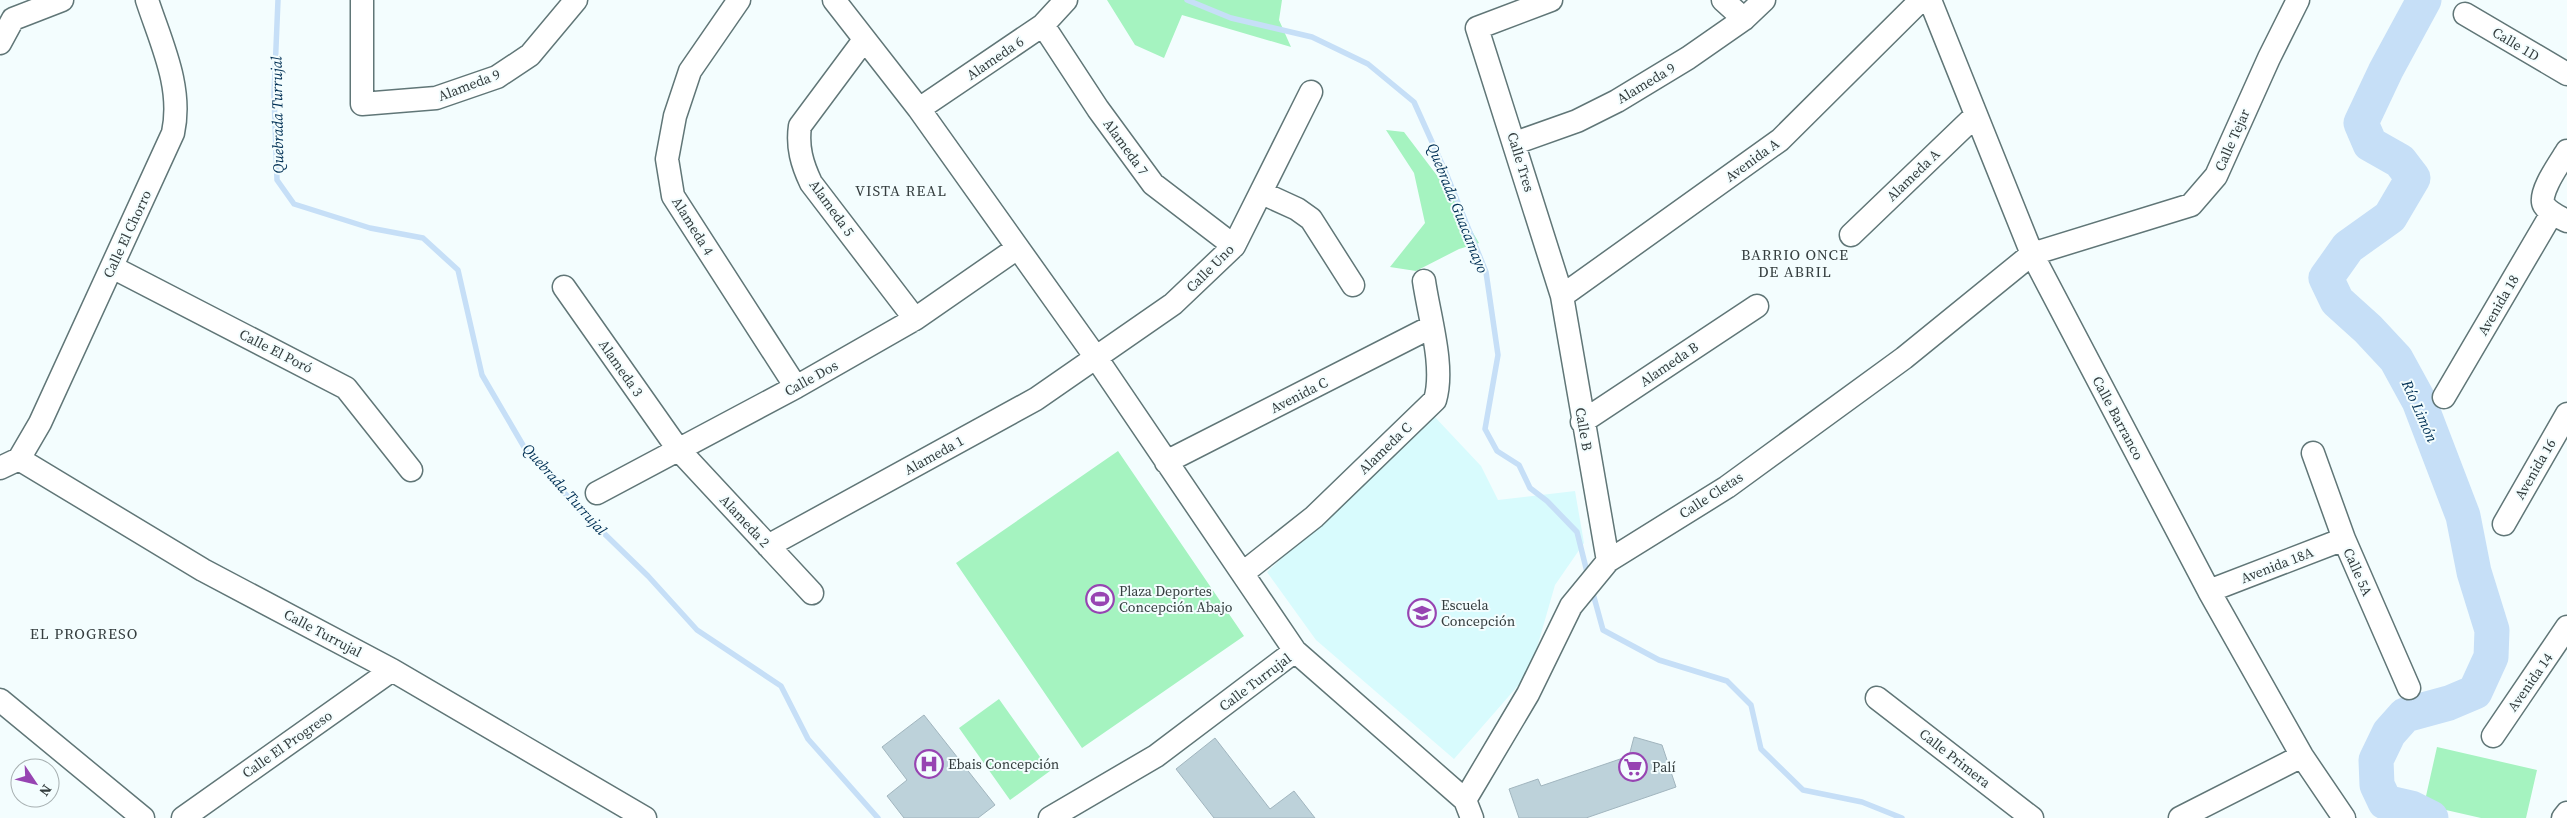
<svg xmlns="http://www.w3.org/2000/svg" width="2567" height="818" viewBox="0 0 2567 818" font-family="'Source Serif 4',serif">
<rect width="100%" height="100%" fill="#f3fdfe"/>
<!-- built -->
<path fill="#d8fbfd" d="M1433 415 1481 466 1498 500 1575 491 1584 543 1555 585 1530 672 1454 759 1316 640 1267 572Z"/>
<!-- green -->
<path fill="#a5f3c0" d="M1107 0H1282L1279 20 1291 47 1182 15 1164 58 1135 45Z
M1386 130 1404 132 1448 190 1479 243 1459 249 1416 271 1390 267 1425 223 1414 173Z
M1118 451 1244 636 1082 748 956 563Z
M999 699 1050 771 1010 800 959 728Z
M2437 747 2537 770 2526 818H2481L2424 805Z"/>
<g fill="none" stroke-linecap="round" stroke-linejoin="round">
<!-- stream -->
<path stroke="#c6dff7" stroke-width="5.5" d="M278 0 274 95 277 180 294 204 370 228 423 238 458 270 482 375 527 452 582 512 648 576 697 630 781 686 808 739 878 818
M1187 0 1231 18 1312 37 1368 64 1414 102 1446 173 1486 272 1498 355 1485 429 1497 451 1519 465 1530 488 1547 501 1577 532 1588 576
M1592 590 1603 630 1659 660 1727 681 1751 705 1761 749 1803 790 1862 802 1902 818"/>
<!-- river -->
<path stroke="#c6dff7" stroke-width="35" d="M2424 0 2386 70 2361 123 2370 144 2400 161 2413 178 2390 217 2348 247 2326 278 2337 301 2368 329 2396 359 2419 401 2463 516 2474 572 2492 630 2491 657 2475 692 2449 703 2405 715 2389 733 2376 760 2377 785 2385 802 2411 808 2431 818"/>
</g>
<!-- building -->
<path fill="#bdd2da" stroke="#a1b5be" d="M924 715 995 805 978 818H904L887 796 907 780 882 747Z
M1634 737 1662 745 1676 787 1586 818H1519L1509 789 1538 779 1541 786 1629 756Z
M1215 738 1270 809 1294 791 1315 818H1214L1176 769Z"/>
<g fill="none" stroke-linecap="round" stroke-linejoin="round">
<defs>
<path id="minor" d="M362 0V104L436 98 497 77 530 55 576 0
M739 0 690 71 675 116 667 159 673 196 796 387
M834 0 919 109 1097 359 1295 651 1465 800 1472 818
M1551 0 1477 28 1562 296 1608 561
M1723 0 1744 19
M1930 0 2032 254 2209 591 2302 756 2344 818
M2465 14 2567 74
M1043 25 1098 109 1153 184 1234 246
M864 40 800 126C797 147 802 164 811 183L915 319
M0 43 13 19 62 0
M919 109 1043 25 1066 0
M1515 143 1577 121 1617 101 1688 58 1744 19 1764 0
M2567 151C2561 161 2537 194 2544 205 2549 213 2559 217 2567 221
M1262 193 1297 209 1311 219 1353 285
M1851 235 1975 116
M112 267 346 388 411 470
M564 287 678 449 812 593
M1562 296 1780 140 1921 0
M2444 397 2552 213
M1582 422 1757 306
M2313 453 2344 539 2409 688
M19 459 40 423 173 133C183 87 161 43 147 0
M1166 462 1431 327
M0 468 19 459 203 570 392 670 645 818
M597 493 796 387 915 319 1016 249
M2504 524 2567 414
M768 546 1036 399 1173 304 1234 246 1311 92
M1243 573 1314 517 1435 400C1445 367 1429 316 1424 281
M2209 591 2344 539
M1877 698 2032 818
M0 700 143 818
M2493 736 2567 627
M1465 800 1528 694 1571 606 1608 561 1727 487 1904 358 2032 254 2191 205 2216 176 2269 58 2298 0
M183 818 392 670
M1050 818 1156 756 1295 651
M2180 818 2302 756
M2563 818 2567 813"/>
</defs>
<!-- minor casing -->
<use href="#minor" stroke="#607677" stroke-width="25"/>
<!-- minor -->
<use href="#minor" stroke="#fff" stroke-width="22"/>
</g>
<!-- icons -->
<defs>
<symbol id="stadium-ring" viewBox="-11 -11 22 22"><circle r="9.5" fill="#f3fdfe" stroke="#9744b2" stroke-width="1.5"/><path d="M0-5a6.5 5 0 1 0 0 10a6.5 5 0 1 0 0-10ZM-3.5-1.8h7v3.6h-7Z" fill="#9744b2"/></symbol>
<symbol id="school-ring" viewBox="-11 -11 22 22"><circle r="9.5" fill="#f3fdfe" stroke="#9744b2" stroke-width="1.5"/><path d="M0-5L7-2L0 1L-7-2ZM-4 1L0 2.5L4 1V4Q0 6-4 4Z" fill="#9744b2"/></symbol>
<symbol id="hospital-ring" viewBox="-11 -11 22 22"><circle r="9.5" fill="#f3fdfe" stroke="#9744b2" stroke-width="1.5"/><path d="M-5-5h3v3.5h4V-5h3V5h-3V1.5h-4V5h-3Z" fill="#9744b2"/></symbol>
<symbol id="supermarket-ring" viewBox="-11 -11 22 22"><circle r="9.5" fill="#f3fdfe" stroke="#9744b2" stroke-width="1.5"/><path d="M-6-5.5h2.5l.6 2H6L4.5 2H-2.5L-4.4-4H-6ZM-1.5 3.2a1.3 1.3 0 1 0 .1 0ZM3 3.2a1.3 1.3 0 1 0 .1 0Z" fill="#9744b2"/></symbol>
</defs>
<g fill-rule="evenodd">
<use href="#stadium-ring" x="1084" y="583" width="32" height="32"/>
<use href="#school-ring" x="1406" y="597" width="32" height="32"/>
<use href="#hospital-ring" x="913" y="748" width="32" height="32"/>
<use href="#supermarket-ring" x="1617" y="751" width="32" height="32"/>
</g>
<g text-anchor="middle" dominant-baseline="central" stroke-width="4" stroke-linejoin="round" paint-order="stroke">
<!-- street labels -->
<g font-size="14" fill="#343d3e" stroke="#f3fdfe">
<text transform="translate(2516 44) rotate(31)">Calle 1D</text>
<text transform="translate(995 58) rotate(-34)">Alameda 6</text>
<text transform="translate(1646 83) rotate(-31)">Alameda 9</text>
<text transform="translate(469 85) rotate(-21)">Alameda 9</text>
<text transform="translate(2232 140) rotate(-66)">Calle Tejar</text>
<text transform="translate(1126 147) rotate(54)">Alameda 7</text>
<text transform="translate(1752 160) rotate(-36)">Avenida A</text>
<text transform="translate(1521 162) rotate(73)">Calle Tres</text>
<text transform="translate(1913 175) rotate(-44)">Alameda A</text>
<text transform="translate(832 208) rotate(54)">Alameda 5</text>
<text transform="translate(693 226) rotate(58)">Alameda 4</text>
<text transform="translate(127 234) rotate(-65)">Calle El Chorro</text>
<text transform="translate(1210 268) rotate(-45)">Calle Uno</text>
<text transform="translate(2498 305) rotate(-60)">Avenida 18</text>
<text transform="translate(276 351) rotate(27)">Calle El Poró</text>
<text transform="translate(1669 364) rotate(-34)">Alameda B</text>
<text transform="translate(621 368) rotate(55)">Alameda 3</text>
<text transform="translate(811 378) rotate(-29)">Calle Dos</text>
<text transform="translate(1299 395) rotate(-27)">Avenida C</text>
<text transform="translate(2118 418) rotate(62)">Calle Barranco</text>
<text transform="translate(1584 429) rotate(80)">Calle B</text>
<text transform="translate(1385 448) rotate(-44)">Alameda C</text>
<text transform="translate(934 455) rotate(-29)">Alameda 1</text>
<text transform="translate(2535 469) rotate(-60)">Avenida 16</text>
<text transform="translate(1711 495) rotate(-33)">Calle Cletas</text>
<text transform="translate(745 521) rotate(47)">Alameda 2</text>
<text transform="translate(2277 565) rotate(-21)">Avenida 18A</text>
<text transform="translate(2358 572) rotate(66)">Calle 5A</text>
<text transform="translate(323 633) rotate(28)">Calle Turrujal</text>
<text transform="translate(1255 682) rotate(-37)">Calle Turrujal</text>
<text transform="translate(2530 682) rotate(-55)">Avenida 14</text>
<text transform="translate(287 744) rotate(-35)">Calle El Progreso</text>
<text transform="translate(1955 758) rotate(38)">Calle Primera</text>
</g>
<!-- poi labels -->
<g font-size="14" fill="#343d3e" stroke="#f3fdfe" text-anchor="start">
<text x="1119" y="591">Plaza Deportes<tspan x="1119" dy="16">Concepción Abajo</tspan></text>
<text x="1441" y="605">Escuela<tspan x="1441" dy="16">Concepción</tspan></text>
<text x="948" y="764">Ebais Concepción</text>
<text x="1652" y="767">Palí</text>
</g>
<!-- water labels -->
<g font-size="15" font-style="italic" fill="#003055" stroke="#f3fdfe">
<text transform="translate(277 115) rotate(-91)">Quebrada Turrujal</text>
<text transform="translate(1458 208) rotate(68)">Quebrada Guacamayo</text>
<text transform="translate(2420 411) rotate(66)">Río Limón</text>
<text transform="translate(565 489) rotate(48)">Quebrada Turrujal</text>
</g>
<!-- neighbourhood labels -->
<g font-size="15" letter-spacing="1" fill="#343d3e" stroke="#f3fdfe">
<text x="901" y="190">VISTA REAL</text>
<text x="1795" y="254">BARRIO ONCE<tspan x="1795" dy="17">DE ABRIL</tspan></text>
<text x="84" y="633">EL PROGRESO</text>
</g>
</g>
<!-- north arrow -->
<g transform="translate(35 783) rotate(125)"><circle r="24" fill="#f3fdfe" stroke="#a7b0b1"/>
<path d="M0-4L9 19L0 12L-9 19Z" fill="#9744b2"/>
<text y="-8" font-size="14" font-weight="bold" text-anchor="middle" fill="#343d3e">N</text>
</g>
</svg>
